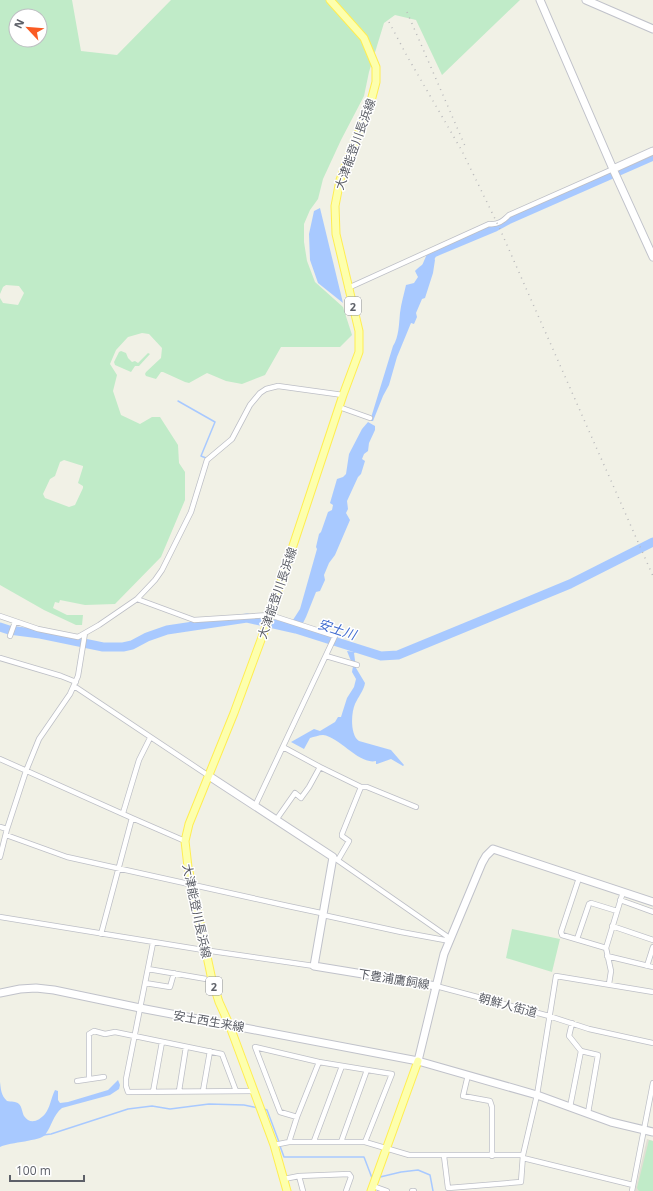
<svg xmlns="http://www.w3.org/2000/svg" width="653" height="1191" viewBox="0 0 653 1191" font-family="'Open Sans','Noto Sans JP',sans-serif">
<rect width="100%" height="100%" fill="#f1f1e6"/>
<!-- education -->
<path fill="#e1e0d5" d="M647 1139 653 1141V1191H635Z"/>
<!-- green -->
<path fill="#c0ebc8" fill-rule="evenodd" d="M0 0H72L81 51 117 55 171 0H520L442 75 416 20 395 15 384 23 369 72 364 96 341 140 323 179 318 199 310 210 304 224V242L307 261 315 282 343 307 352 335 340 347H281L265 375 242 384 226 381 207 373 189 383 185 382 163 372H161L156 379 146 376 145 374 146 372 161 358 162 348 149 334 142 333 128 337 116 350 110 364 117 375 113 391 121 415 140 424 152 417H160L178 445 179 463 185 472V500L161 557 115 604 85 605 60 600 59 603 55 602 53 608 67 615H83L82 625H76L44 610 0 585V298L3 303 18 305 24 293 19 286 6 285 3 287 0 294ZM16 16H40V40H16ZM64 460 83 466V467L78 483 83 486V488L75 505 69 507 45 498 43 494 50 479 55 476 60 462Z
M121 351 126 353 128 358 132 362 135 361 138 363 148 353 150 354 139 366H135L131 372 115 365 114 362 119 352Z
M512 929 560 939 552 972 506 958Z
M649 1140 653 1141V1191H639L637 1188Z"/>
<!-- water -->
<path fill="#a8c9ff" d="M320 208 343 303 318 283 310 260 309 234 314 211Z
M432 256 435 260 433 273 425 298 422 299 416 313 417 317 414 324 411 323 397 357 389 385 383 396 373 421H370L393 346C399 337 399 323 400 313 401 304 404 294 406 285L414 283 418 277 415 271C421 264 428 263 432 256Z
M368 422 375 426V430L369 443 368 451 364 454 362 459 365 461 361 474 358 477 347 501 348 509 346 513 350 520 335 555 329 563 324 575 325 580 320 591 316 592 306 617 301 627 291 623 300 609 317 549 316 547 319 534 321 532 328 512 332 510 333 505 330 503 337 479 343 477 346 474 349 454 362 429Z
M347 651 356 652 354 653 356 668 365 683C364 690 358 697 355 704 351 713 350 735 359 741L391 750 404 765 403 766 391 759 377 764H376V761C359 765 340 737 323 735 319 735 314 737 310 738L304 749 291 742 314 729 320 731 335 722 338 717H341L347 698 354 687 356 679 352 672 353 666Z
M118 1080 120 1085 119 1089 110 1095 62 1108C53 1115 52 1126 45 1135 40 1141 11 1142 0 1147V1082C1 1090 1 1095 7 1101 11 1102 16 1101 19 1104 22 1107 22 1112 24 1116 30 1125 39 1121 45 1114 50 1108 51 1098 55 1090L58 1091V1100L60 1103 68 1102 108 1090Z"/>
<g fill="none" stroke-linecap="round" stroke-linejoin="round">
<!-- stream -->
<path stroke="#a8c9ff" stroke-width="1.5" d="M178 401 215 422 201 456 206 458
M264 1109 267 1110 279 1142
M43 1135 51 1134 128 1109 152 1106 170 1109 209 1104 244 1105 258 1108
M280 1146 284 1157H364L372 1178
M380 1177 401 1172 418 1170 430 1175 433 1191"/>
<!-- river -->
<path stroke="#a8c9ff" stroke-width="9" d="M425 270 431 256 433 253 495 227 508 220 653 156
M0 627 9 630 40 634 103 647H123L132 645 147 637 167 630 247 618 296 629 381 656 398 655 570 584 653 542"/>
<defs>
<path id="street" d="M348 288 489 224C498 225 503 221 509 215L613 169
M339 407 370 418
M137 599 194 620 270 615 335 636 255 806
M0 616 38 629 78 637 99 625 137 599 155 580 162 570 191 512 207 460 232 439 250 405 260 393 266 389 278 386 343 395
M10 636 15 622
M326 656 357 665
M0 658 61 676 76 682
M74 686 209 776
M283 747 320 767 361 787H367L416 807
M0 759 132 818 101 934
M123 813 139 760 150 738
M132 818 185 841
M276 820 295 793 301 798 309 787 320 767
M0 827 7 829
M6 835 67 857 288 906 321 913 323 915 401 932 450 941
M0 857 7 829 26 771 39 739 70 694 78 676 85 633
M333 857 448 937 450 941
M338 860 349 841 342 836V834L361 787
M579 878 561 932 562 935 606 948
M620 900 653 912
M0 917 197 949 314 966
M612 926 653 940
M577 939 589 904 591 903 617 911
M153 943 126 1079V1086L128 1092 255 1091
M607 956 653 967
M647 966 653 947
M148 969 212 980
M145 983 170 987 174 973
M609 984 611 971 606 948 623 892
M436 986 549 1016 589 1029 653 1043
M572 1023 569 1036 581 1051
M468 1075 463 1096 490 1101 492 1107V1156
M89 1078V1034L94 1031 105 1034 115 1032 222 1054 236 1091
M77 1081 104 1077
M179 1091 186 1047
M203 1091 210 1051
M153 1092 162 1042
M570 1107 581 1051 598 1055 588 1113
M297 1117 280 1112 255 1047 319 1062 392 1074 365 1142
M314 1141 342 1066
M289 1142 297 1117 319 1062
M341 1142 367 1070
M274 1145 289 1142H365L409 1155H523
M444 1156 448 1188 521 1182 523 1155 537 1095 556 976 653 992
M523 1158 633 1185
M299 1176 303 1191
M284 1179 299 1176 349 1174 351 1177 346 1191
M373 1186 387 1191
M412 1191H414
M632 1191 653 1083"/>
<path id="secondary" d="M540 0 613 169 653 151
M586 0 653 29
M613 169 653 257
M209 776 333 857 314 966 436 986
M0 993 20 989 36 988 54 990 140 1008 418 1061 537 1095 611 1122 653 1132
M418 1061 444 954 482 863 486 856 493 849 653 902"/>
<path id="primary" d="M287 1191 274 1145 229 1024 219 1002 212 980 188 867 185 841 189 824 234 713 268 621 343 395 359 352V331L336 234 335 206 340 180 371 101 376 82V67L364 38 330 0
M371 1191 418 1061"/>
</defs>
<!-- street casing -->
<use href="#street" stroke="#bdbfc6" stroke-width="6"/>
<!-- secondary casing -->
<use href="#secondary" stroke="#c0c2ca" stroke-width="9"/>
<!-- primary casing -->
<use href="#primary" stroke="#ffee51" stroke-width="9"/>
<!-- street -->
<use href="#street" stroke="#fff" stroke-width="4.5"/>
<!-- secondary -->
<use href="#secondary" stroke="#fff" stroke-width="7"/>
<!-- primary -->
<use href="#primary" stroke="#fdffad" stroke-width="7"/>
<!-- rail -->
<path stroke="#b9b9bb" stroke-width="1.5" stroke-dasharray="1 5" stroke-linecap="butt" d="M407 12 465 146
M389 22 407 56 462 151 499 227 653 576"/>
</g>
<g text-anchor="middle" dominant-baseline="central" stroke-width="3" stroke-linejoin="round" paint-order="stroke">
<!-- shield labels -->
<g fill="#fff" stroke="#8e9095" stroke-width="1">
<rect x="345" y="297" width="16" height="18" rx="3"/>
<rect x="206" y="977" width="16" height="18" rx="3"/>
</g>
<g font-size="11" font-weight="bold" fill="#5d6068">
<text x="353" y="306">2</text>
<text x="214" y="986">2</text>
</g>
<!-- street labels -->
<g font-size="12" fill="#5d6068" stroke="#fff">
<text transform="translate(355 144) rotate(-70)">大津能登川長浜線</text>
<text transform="translate(277 593) rotate(-71)">大津能登川長浜線</text>
<text transform="translate(197 911) rotate(78)">大津能登川長浜線</text>
<text transform="translate(394 979) rotate(9)">下豊浦鷹飼線</text>
<text transform="translate(508 1005) rotate(15)">朝鮮人街道</text>
<text transform="translate(209 1021) rotate(10)">安土西生来線</text>
</g>
<!-- water labels -->
<g font-size="13" font-style="italic" fill="#3e6acf" stroke="#fff">
<text transform="translate(337 629) rotate(18)">安土川</text>
</g>
</g>
<!-- north arrow -->
<g transform="translate(28 28) rotate(296)"><circle r="19" fill="#ffffff" stroke="#bebfc3"/>
<path d="M0-3L7 15L0 10L-7 15Z" fill="#fa5b23"/>
<text y="-6" font-size="11" font-weight="bold" text-anchor="middle" fill="#5d6068">N</text>
</g>
<!-- scale -->
<path d="M10 1175v6h74v-6" fill="none" stroke="#5d6068" stroke-width="2"/>
<text x="16" y="1175" font-size="12" fill="#5d6068" stroke="#ffffff" stroke-width="3" paint-order="stroke">100 m</text>
</svg>
